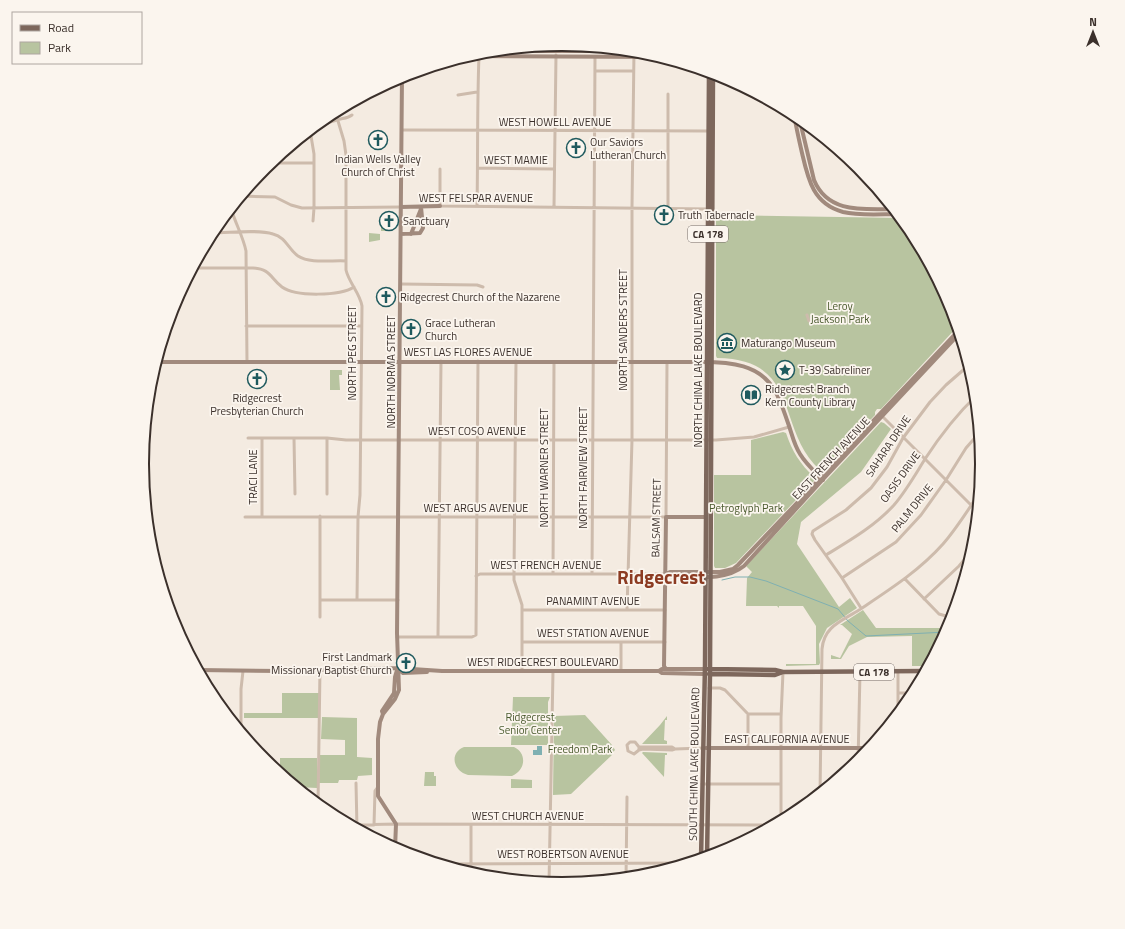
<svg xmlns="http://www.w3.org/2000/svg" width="1125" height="929" viewBox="0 0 1125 929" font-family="'Titillium Web',sans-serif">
<rect width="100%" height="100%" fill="#f4ebe1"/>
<!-- green -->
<path fill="#b8c4a0" d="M716 215 902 218 912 231 951 304 958 326 881 409H877L875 412V415L823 470H820C775 429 802 359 717 358L716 356Z
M381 220 386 222V227H390V231H381Z
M369 233 380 234V240L369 242Z
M330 370H342V375H339L340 390H330Z
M881 422 884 423 891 429 861 472 801 522 797 544 839 607 850 598 857 608 827 628 819 644 820 663 819 665 786 666V664H816V626L803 606H779V608L777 606H746L747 578 752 572 746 566Z
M783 432 786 433C792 451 800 464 814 477V481L736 563 725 568H715L714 566V475H751V440Z
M863 610 876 628H945L951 626 929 666H912V636L867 637 849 646 841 659H831V655L840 658 852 634 842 625H840Z
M282 693H319V718H244V713H282Z
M513 697H550L548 702V745H511Z
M585 715 612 745 615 750 613 752V754L571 794 553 795 554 716Z
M667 716V720H665L664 740 667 741V744H642L660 725Z
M322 717 357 718V757L372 758V775L358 776 357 780H339L338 783H319L320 755H345V740L321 739Z
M464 747H514C527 753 526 770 512 776L468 775C453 771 449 753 464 747Z
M643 752 667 753V755H665L664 777 642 753Z
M280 758H317V788L296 787 280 774Z
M425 772H434V776H436V786H424Z
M511 779 532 780V788H511Z"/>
<!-- water -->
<path fill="#7fb0b2" d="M537 746H542V755H533V750H537Z"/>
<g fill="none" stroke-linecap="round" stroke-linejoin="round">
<!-- stream -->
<path stroke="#7fb0b2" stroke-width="1" d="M722 580 735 577H750L766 581 833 607 838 609 848 621 866 636 947 632"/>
<!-- street -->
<path stroke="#cdbbac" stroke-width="3" d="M576 45V51
M595 71H633
M458 95 477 92
M335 111 344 141 346 155V270C349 283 360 293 362 306L360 495 358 517 357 600
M312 129C321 127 328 122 337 120 342 118 347 119 352 115
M310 130 314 154V208L313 221
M402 130 708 131
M270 163H314
M478 168 554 169
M440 169V206L709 209
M241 196 275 197 291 205 302 208 401 207
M477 206C478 156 477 106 479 56
M554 207 556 55
M231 208C235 223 243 236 246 251L247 362
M668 209V94
M212 233C230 233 257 229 273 234 286 237 288 249 298 256 310 264 332 260 346 261
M193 268H253C271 269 270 278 282 287 296 297 340 296 354 287
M401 284 477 285 483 287
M807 315 809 321
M246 326H361
M516 361 514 574V580L522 605V671
M148 401 151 398V378
M882 416 971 505
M248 438H327L346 440H716L754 437 789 427
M262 438V516
M294 438 295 494
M327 494V438
M245 517H666L667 362
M826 555C849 541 875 526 894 505 906 491 915 475 925 459 940 436 956 415 976 396
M553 574 554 362
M592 574 595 57
M476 576 480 574H665
M842 578 896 542 921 515 946 480 966 448 980 432
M905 579 939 614 946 616 957 606
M924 599 959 566 975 547
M320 600H398
M861 608 842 578 815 540 812 534 813 531 846 510 871 488 887 467 903 438 930 402 946 385 969 365
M522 610H665
M627 610 632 440V207L634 51
M320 617V516
M438 636 441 361
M397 637H472L476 635 478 361
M522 642H665
M621 671V642
M709 688H720L725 690 748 714V748
M898 693H915
M748 714H781
M898 715V672
M241 733V689L243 671
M639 747H672L675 749
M639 750V747L635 742H630L627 745 628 751 634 754 639 750 643 749 672 750 675 749 703 748
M858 763 860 672
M356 783 357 829
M702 784H781
M820 795 822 649C824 626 842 621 859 610 889 590 919 571 943 544 957 528 968 510 980 492
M318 805 320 669
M781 822V718L783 672
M350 825 396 824 776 825
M374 825 375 791 378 787
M762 832V825
M437 864 690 863
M471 874V825
M626 879 627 797
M549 884 553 671"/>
<!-- secondary -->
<path stroke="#a18a7d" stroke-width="4" d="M495 51H634
M467 56 661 57
M794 114C796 127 799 140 802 153 808 179 813 204 843 212 860 216 881 214 898 214
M799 117 814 180C828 214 864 209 895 209
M401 207 440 206
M401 234 420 233 423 228 421 207
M411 234 421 209
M156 362H702C730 362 760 364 775 391 781 401 784 412 788 423 792 434 794 445 800 454 806 464 815 472 823 480
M665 574 670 576C694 576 724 582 744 566L827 475 960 333
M665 574 670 572H720L733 569 738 565 816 483 820 477 959 330
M398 668 403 673 427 672
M666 669 664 666 666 517H706
M198 670 281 671 397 668 442 671H659L662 669H705
M659 671 662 673 705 674
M383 714 395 699 399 690 397 633 402 76
M706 748H871
M395 849 396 824 378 796V739L380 722 383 714 382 711 394 693 395 677 397 670"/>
<!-- primary -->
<path stroke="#7d675c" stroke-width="4.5" d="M708 669 775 670 783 672 926 671
M709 674 775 675 783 672
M707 858 710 674 713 73
M701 860 705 665 709 72"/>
</g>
<!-- icons -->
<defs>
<symbol id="church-ring" viewBox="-11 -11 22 22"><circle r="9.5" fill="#fbf5ee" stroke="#1f5a5e" stroke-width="1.5"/><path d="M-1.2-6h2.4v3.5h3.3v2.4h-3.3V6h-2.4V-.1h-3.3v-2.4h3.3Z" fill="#1f5a5e"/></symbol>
<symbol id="museum-ring" viewBox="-11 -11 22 22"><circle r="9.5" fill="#fbf5ee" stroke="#1f5a5e" stroke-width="1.5"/><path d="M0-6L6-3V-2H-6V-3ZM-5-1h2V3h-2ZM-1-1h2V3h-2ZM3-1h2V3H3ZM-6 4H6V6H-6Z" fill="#1f5a5e"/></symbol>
<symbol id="sight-ring" viewBox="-11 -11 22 22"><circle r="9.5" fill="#fbf5ee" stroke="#1f5a5e" stroke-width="1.5"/><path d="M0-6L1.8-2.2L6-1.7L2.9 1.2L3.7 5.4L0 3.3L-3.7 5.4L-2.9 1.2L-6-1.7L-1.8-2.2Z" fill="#1f5a5e"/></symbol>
<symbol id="library-ring" viewBox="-11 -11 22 22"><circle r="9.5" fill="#fbf5ee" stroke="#1f5a5e" stroke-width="1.5"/><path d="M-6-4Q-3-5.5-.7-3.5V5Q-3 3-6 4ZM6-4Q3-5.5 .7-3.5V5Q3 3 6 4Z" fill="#1f5a5e"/></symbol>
</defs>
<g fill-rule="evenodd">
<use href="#church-ring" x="367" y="129" width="22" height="22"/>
<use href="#church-ring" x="565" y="137" width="22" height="22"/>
<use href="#church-ring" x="653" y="204" width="22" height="22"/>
<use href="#church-ring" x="378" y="210" width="22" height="22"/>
<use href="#church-ring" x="375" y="286" width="22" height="22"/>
<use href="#church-ring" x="400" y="318" width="22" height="22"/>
<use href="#museum-ring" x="716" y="332" width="22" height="22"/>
<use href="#sight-ring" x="774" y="359" width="22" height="22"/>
<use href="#church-ring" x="246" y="368" width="22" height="22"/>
<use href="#library-ring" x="740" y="384" width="22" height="22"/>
<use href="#church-ring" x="395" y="652" width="22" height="22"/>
</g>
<g text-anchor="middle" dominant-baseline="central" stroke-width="3.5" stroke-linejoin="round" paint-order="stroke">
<!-- shield labels -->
<g fill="#fbf5ee" stroke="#756b66" stroke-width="1">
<rect x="688" y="226" width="40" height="16" rx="3"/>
<rect x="854" y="664" width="40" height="16" rx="3"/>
</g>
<g font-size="10" font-weight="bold" fill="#3b302b">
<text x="708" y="234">CA 178</text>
<text x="874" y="672">CA 178</text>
</g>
<!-- street labels -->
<g font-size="11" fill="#3b302b" stroke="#fbf5ee">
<text x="555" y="122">WEST HOWELL AVENUE</text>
<text x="516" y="160">WEST MAMIE</text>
<text x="476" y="198">WEST FELSPAR AVENUE</text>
<text transform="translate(623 330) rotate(-90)">NORTH SANDERS STREET</text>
<text x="468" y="352">WEST LAS FLORES AVENUE</text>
<text transform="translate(352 353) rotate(-90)">NORTH PEG STREET</text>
<text transform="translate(698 370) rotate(-90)">NORTH CHINA LAKE BOULEVARD</text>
<text transform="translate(391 372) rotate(-90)">NORTH NORMA STREET</text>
<text x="477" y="431">WEST COSO AVENUE</text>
<text transform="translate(888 446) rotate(-56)">SAHARA DRIVE</text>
<text transform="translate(831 458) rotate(-47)">EAST FRENCH AVENUE</text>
<text transform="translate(544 468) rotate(-90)">NORTH WARNER STREET</text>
<text transform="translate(583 468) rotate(-90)">NORTH FAIRVIEW STREET</text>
<text transform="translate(253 477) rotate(-90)">TRACI LANE</text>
<text transform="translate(900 477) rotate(-54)">OASIS DRIVE</text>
<text x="476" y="508">WEST ARGUS AVENUE</text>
<text transform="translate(912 508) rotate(-51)">PALM DRIVE</text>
<text transform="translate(656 518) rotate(-89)">BALSAM STREET</text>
<text x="546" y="565">WEST FRENCH AVENUE</text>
<text x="593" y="601">PANAMINT AVENUE</text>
<text x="593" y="633">WEST STATION AVENUE</text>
<text x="543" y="662">WEST RIDGECREST BOULEVARD</text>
<text x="787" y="739">EAST CALIFORNIA AVENUE</text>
<text transform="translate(694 764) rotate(-89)">SOUTH CHINA LAKE BOULEVARD</text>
<text x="528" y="816">WEST CHURCH AVENUE</text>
<text x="563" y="854">WEST ROBERTSON AVENUE</text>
</g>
<!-- poi labels -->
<g font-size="11" fill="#3b302b" stroke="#fbf5ee" text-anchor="start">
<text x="590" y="142">Our Saviors<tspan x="590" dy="13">Lutheran Church</tspan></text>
<text x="378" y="159" text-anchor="middle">Indian Wells Valley<tspan x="378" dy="13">Church of Christ</tspan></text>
<text x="678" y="215">Truth Tabernacle</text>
<text x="403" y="221">Sanctuary</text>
<text x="400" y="297">Ridgecrest Church of the Nazarene</text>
<text x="425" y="323">Grace Lutheran<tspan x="425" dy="13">Church</tspan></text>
<text x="741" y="343">Maturango Museum</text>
<text x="799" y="370">T-39 Sabreliner</text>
<text x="765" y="389">Ridgecrest Branch<tspan x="765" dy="13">Kern County Library</tspan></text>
<text x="257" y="398" text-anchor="middle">Ridgecrest<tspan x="257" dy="13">Presbyterian Church</tspan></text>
<text x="392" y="657" text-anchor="end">First Landmark<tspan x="392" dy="13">Missionary Baptist Church</tspan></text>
</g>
<!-- park labels -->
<g font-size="11" fill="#4a5a2e" stroke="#fbf5ee">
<text x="840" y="306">Leroy<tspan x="840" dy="13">Jackson Park</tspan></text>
<text x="746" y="508">Petroglyph Park</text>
<text x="530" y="717">Ridgecrest<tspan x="530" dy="13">Senior Center</tspan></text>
<text x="580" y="749">Freedom Park</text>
</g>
<!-- town labels -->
<g font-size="19" font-weight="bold" fill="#8c3b22" stroke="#fbf5ee">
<text x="661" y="576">Ridgecrest</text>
</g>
</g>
<!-- crop -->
<path d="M0 0H1125V929H0ZM149 464a413 413 0 1 1 826 0a413 413 0 1 1-826 0Z" fill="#fbf5ee" fill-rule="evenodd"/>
<path fill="none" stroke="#3b302b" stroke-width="2" d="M149 464a413 413 0 1 1 826 0a413 413 0 1 1-826 0Z"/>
<!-- legend -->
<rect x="12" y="12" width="130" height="52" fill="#fbf5ee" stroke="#aea6a0"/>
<rect x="20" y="25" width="20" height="6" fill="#7d675c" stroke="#aea6a0"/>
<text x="48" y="32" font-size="12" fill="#3b302b">Road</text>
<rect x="20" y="42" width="20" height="12" fill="#b8c4a0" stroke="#aea6a0"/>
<text x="48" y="52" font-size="12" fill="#3b302b">Park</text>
<!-- north arrow -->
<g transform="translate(1093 32)" stroke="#fbf5ee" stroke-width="3" paint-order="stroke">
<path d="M0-3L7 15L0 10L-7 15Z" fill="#3b302b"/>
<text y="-6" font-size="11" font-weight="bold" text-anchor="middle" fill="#3b302b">N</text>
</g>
</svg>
